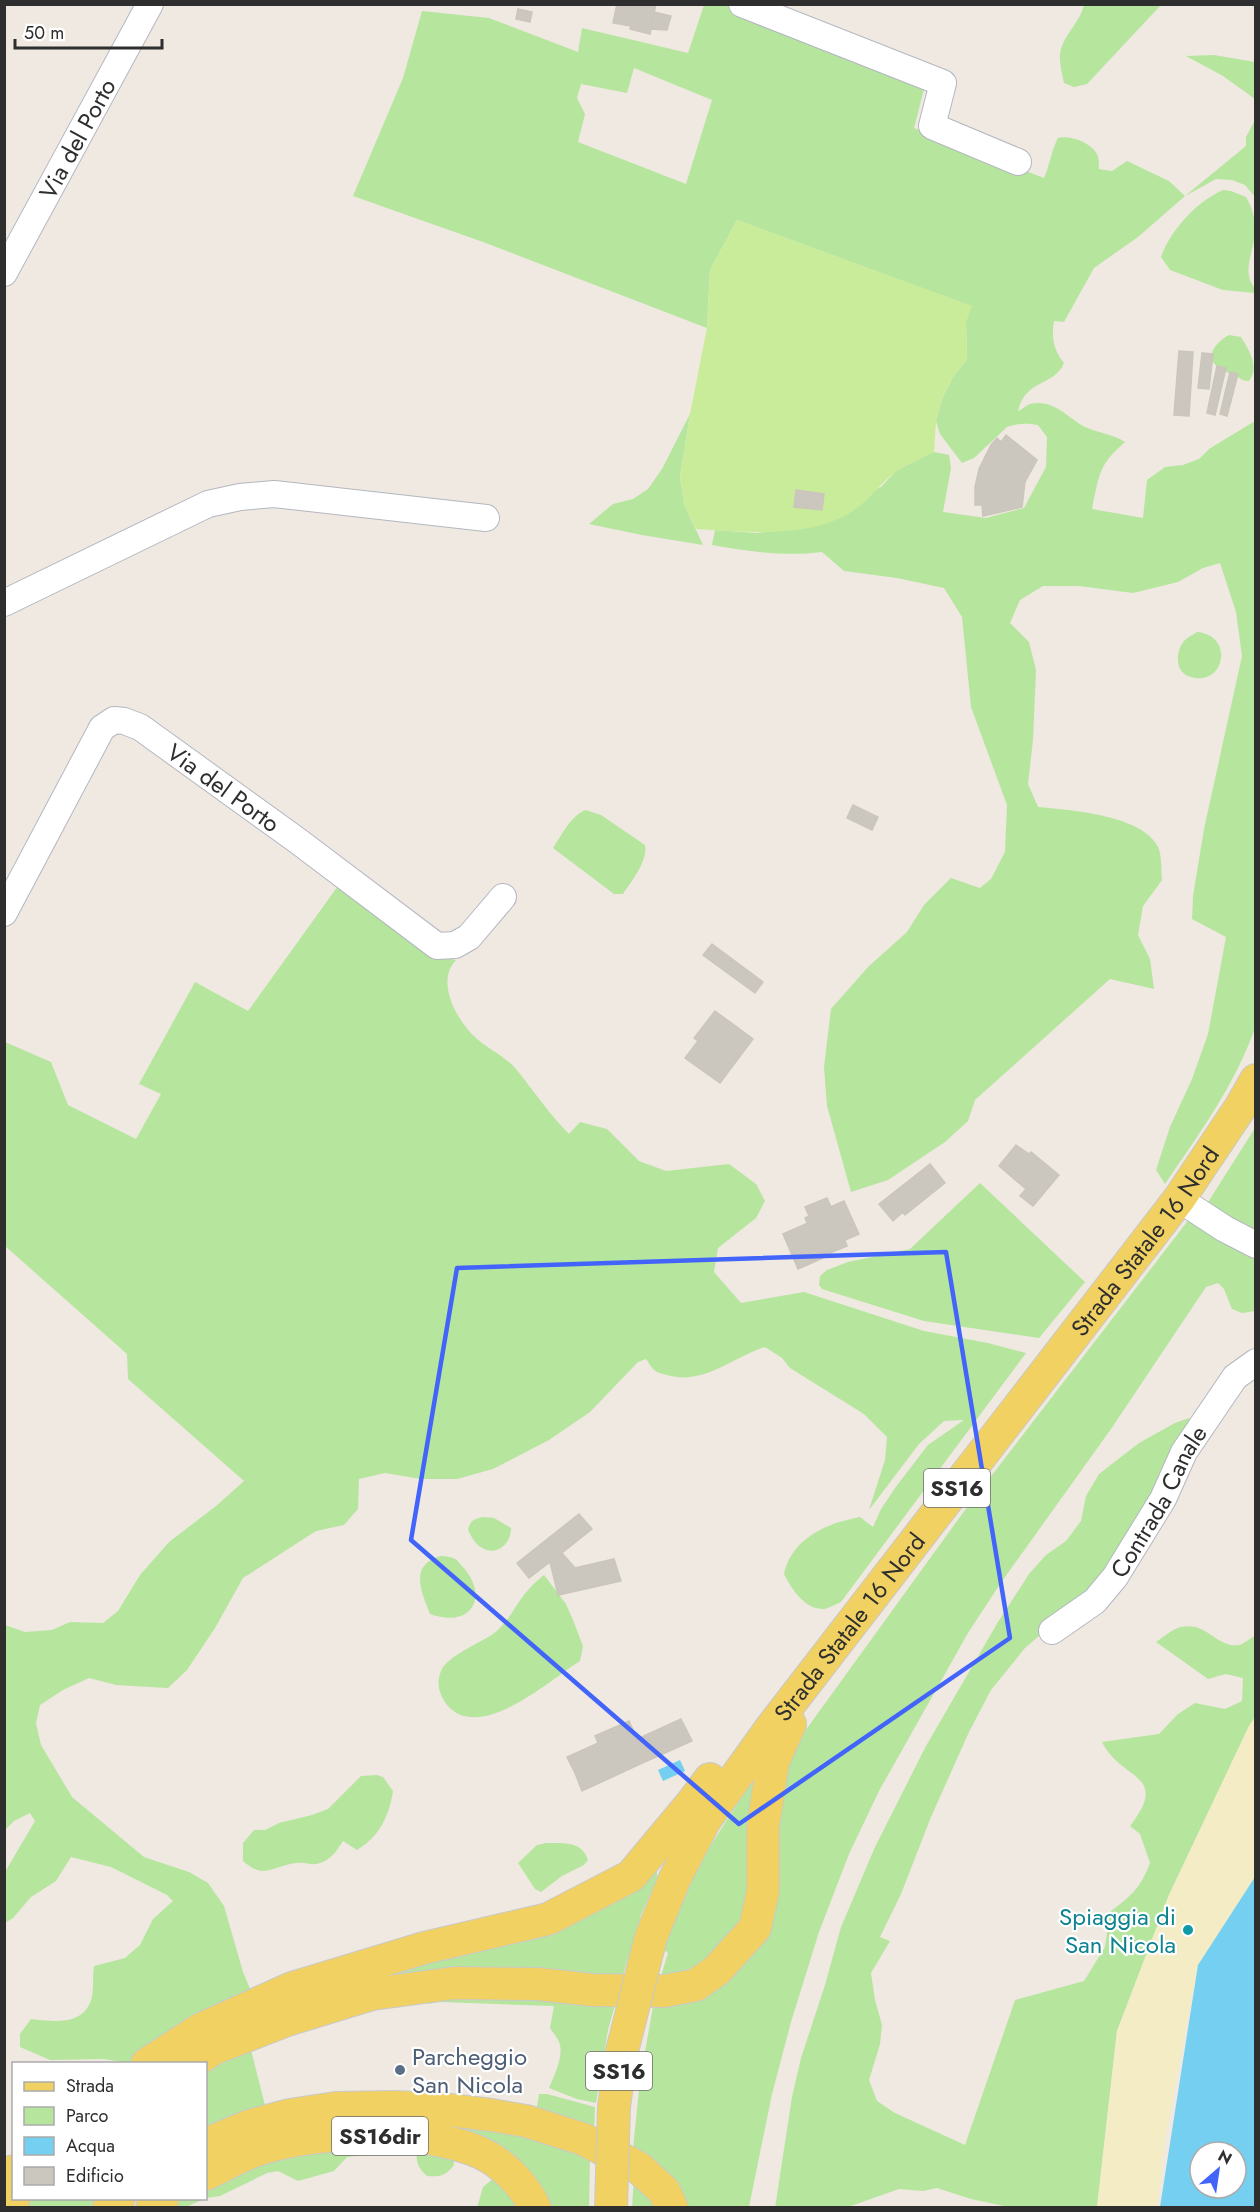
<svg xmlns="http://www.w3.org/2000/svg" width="1260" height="2212" viewBox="0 0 1260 2212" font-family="Jost,sans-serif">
<rect width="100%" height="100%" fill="#efe9e1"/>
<!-- green -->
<path fill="#b6e59e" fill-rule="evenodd" d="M704 5H736L924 89 914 128 1044 178C1050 165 1051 151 1058 138 1070 135 1090 142 1097 154 1099 158 1099 165 1099 169L1112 171 1127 161 1169 181 1185 196 1246 146V137L1255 120V197L1245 185 1232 180 1216 179 1185 196 1138 237 1094 268 1064 322 1054 321C1051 338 1054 351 1064 363 1054 387 1026 378 1018 411 1022 410 1026 405 1030 404 1053 398 1068 418 1085 427 1098 433 1113 434 1125 442 1098 465 1099 476 1092 509L1143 518 1147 480 1165 467 1183 465 1199 459 1209 449 1255 421V1028C1235 1085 1199 1134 1165 1184L1156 1170 1170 1127 1192 1079 1208 1034 1226 937 1192 919 1193 896 1204 829 1242 656 1236 612 1220 563 1203 568 1178 582 1133 593 1079 586H1043L1020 600 1010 623 1029 642 1036 670 1033 740 1028 784 1038 807C1070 810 1143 815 1158 847 1162 855 1161 870 1162 880L1143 906 1138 935 1150 959 1154 989 1110 979 975 1100 968 1121 945 1142 888 1180 851 1192 827 1106 824 1067 831 1009 868 967 907 932 924 905 951 878 980 888 991 879 1005 852 1007 805 971 707 962 617 944 588 897 578 844 571 822 552C784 557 748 551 712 545L715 530 756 533 795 529 881 487 896 471 915 461 934 452 949 455 951 468 943 512 986 518 1024 508 1046 467 1047 437 1038 425C1026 423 1018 423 1007 427L974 458 962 463 940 434 936 421 942 399 953 377 967 359 966 322 971 306 737 220 710 270 707 328 483 242 353 196 403 78 422 11 489 18 578 52 582 28 688 53ZM634 68 712 100 686 184 578 142 585 114 577 98 581 84 627 93Z
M1084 5H1161L1087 84 1074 87 1064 83C1062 74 1058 58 1061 49 1065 34 1080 22 1084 5Z
M1214 55 1255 62V99L1223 76 1186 56Z
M1223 190 1231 191 1246 197C1251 205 1254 214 1255 224 1258 245 1239 271 1255 288V293L1223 290 1170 270 1161 257C1170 231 1197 201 1223 190Z
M1229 335 1241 337C1249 350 1260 367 1249 381 1242 381 1240 378 1235 375 1230 373 1225 372 1221 369 1202 358 1216 342 1229 335Z
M690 414 680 477 684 504 703 545 642 535 589 524 613 504 633 499 648 489 662 469Z
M1197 632C1236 635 1224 690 1188 676 1174 670 1176 649 1185 640 1189 636 1193 635 1197 632Z
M586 810 601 815 645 845C648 861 632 881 623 894H614L553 848C562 835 571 815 586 810Z
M343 879 442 957 456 960C435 982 457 1021 476 1038 488 1049 506 1057 516 1069 534 1091 549 1114 569 1134L580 1122 607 1129 639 1161 666 1171 729 1164 756 1184 765 1201 756 1218 718 1248 714 1272 741 1303 804 1292 924 1331 988 1343 1026 1353 841 1602C836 1604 828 1609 823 1609 804 1609 791 1588 784 1574 792 1538 827 1523 860 1517L873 1527 881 1509 895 1488 928 1445 964 1420 944 1421 919 1444 869 1510 885 1460 887 1437 864 1414 790 1368 782 1358 765 1347C734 1357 702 1386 667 1375 663 1374 658 1373 654 1370 651 1367 648 1362 646 1359L638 1362 590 1412 549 1440 493 1469 457 1479H421L385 1473 359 1479 358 1509 344 1525 316 1531 243 1578 215 1628 187 1670 168 1688 116 1685 89 1678 63 1690 40 1705 36 1723 41 1745 72 1797 144 1857 189 1872 208 1883 224 1906 243 1972 254 1998 179 2031 129 2063 104 2059 50 2060 20 2047V2034L31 2019C51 2021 78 2026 89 2005 95 1995 92 1978 94 1966L125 1958 140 1945 153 1919 173 1901 167 1895 111 1867 71 1857 56 1881 31 1897 13 1918 5 1923V1872L35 1821 30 1813 14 1821 5 1830V1625L25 1632 52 1630 70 1622 103 1623 118 1611 140 1575 169 1542 216 1506 244 1481 128 1379 127 1354 5 1246V1042L51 1062 68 1105 136 1139 161 1094 139 1084 195 982 248 1011Z
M1255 1128V1240L1205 1207Z
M980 1183 1085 1282 1039 1338 924 1321 822 1289 819 1285 820 1276 827 1270 848 1262 910 1249Z
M1190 1218 1255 1253V1311L1242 1313 1232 1309 1224 1289 1218 1283 1206 1287 1111 1429 1000 1584 968 1633 879 1791 849 1854 819 1932 791 2022 772 2094 749 2207H680L632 2158 640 2080 654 2001 712 1984 778 1841 782 1784 792 1749 965 1510Z
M1189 1418 1193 1430 1116 1569 1025 1648 991 1690 969 1732 931 1817 901 1894 880 1937 890 1941 871 1973 875 2000 882 2025 880 2044 869 2080 877 2101 895 2113 965 2145 1015 2000 1084 1981 1105 1947 1110 1912C1131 1896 1140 1889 1150 1863L1140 1834 1130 1826C1171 1773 1121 1781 1102 1742L1159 1734 1178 1714 1195 1703 1225 1709 1242 1701 1243 1678 1226 1674 1208 1679 1156 1642C1164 1637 1172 1629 1181 1627 1207 1621 1216 1648 1239 1645 1244 1644 1250 1638 1255 1636V1717L1249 1726 1169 1895 1117 2031 1097 2207H1009L971 2199 937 2188 923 2191 899 2189 848 2207 775 2208 792 2097 801 2058 825 1985 841 1927 875 1847 926 1746 998 1622 1029 1574 1046 1555 1066 1541 1081 1521 1086 1496 1099 1474 1139 1443 1175 1423Z
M483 1517 494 1518 511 1528C511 1545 495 1558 479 1546 474 1542 471 1536 468 1530 470 1520 475 1519 483 1517Z
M441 1556C445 1556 452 1557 455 1559 458 1560 460 1564 462 1566 490 1596 472 1629 430 1614 422 1593 408 1565 441 1556Z
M544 1575 566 1604 573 1620 583 1646 580 1661C551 1679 480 1744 447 1705 439 1694 436 1683 441 1671 447 1656 480 1643 493 1634 510 1622 516 1602 530 1588 534 1583 539 1579 544 1575Z
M770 1757 754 1908 720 1963 657 1989 668 1953 664 1950C687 1875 725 1821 770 1757Z
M377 1775 383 1777 393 1791C389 1816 380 1836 357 1850L343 1841C339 1847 334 1855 328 1859 313 1869 309 1861 296 1863 273 1866 264 1880 243 1861V1843L254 1830H265L279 1823 312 1815 328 1809 361 1776Z
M546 1843C564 1843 582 1841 588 1860L584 1865 562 1876 541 1892 535 1889 518 1863 537 1845Z
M657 1870V1878L641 1915 623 1975 490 1979 179 2050Z
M505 1994 615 2005 608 2030 596 2103 577 2099 549 2088C554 2076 563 2058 560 2045 559 2039 553 2033 550 2028L554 2006 440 2002 428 2004 436 1998Z
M250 2046 266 2109 206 2129V2068Z
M539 2094H547L595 2107 594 2136 536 2113Z
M477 2122 590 2155 589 2207H541L469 2141 272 2126Z
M364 2143 367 2151 365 2155 347 2157 334 2171 298 2181 278 2171 267 2173 220 2196 206 2198V2184L283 2151Z
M419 2148 453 2154 454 2165C446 2176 440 2177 427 2176 418 2168 414 2160 419 2148Z
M634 2176 665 2208H632Z
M494 2178 522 2208H477L483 2187Z
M29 2199H103L92 2207 21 2208Z
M180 2199H204L186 2207H175L174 2206Z"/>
<!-- sand -->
<path fill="#f3ecc5" d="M1255 1717V1877L1198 1965 1165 2141 1157 2207 1097 2208 1117 2031 1169 1895 1249 1726Z"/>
<!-- pitch -->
<path fill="#c9ec9a" d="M737 220 972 306 966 322 967 359 953 377 942 399 936 421 934 452C922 459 908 463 897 471 881 482 870 500 853 511 810 539 746 532 696 529L684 504 680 477 690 414 707 328 710 270Z"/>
<!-- water -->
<path fill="#75cff0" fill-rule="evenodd" d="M680 1760 685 1771 663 1781 658 1770Z
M1255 1877V2207H1160L1198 1965ZM1200 2152H1236V2188H1200Z"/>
<!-- building -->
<path fill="#cbc7bf" stroke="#cbc5ba" stroke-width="1.5" d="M617 4H656L650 34 630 29 631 26 613 23Z
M518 9 532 12 530 22 516 19Z
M654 12 671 16 667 30 651 29Z
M1179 351 1193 352 1189 416 1174 415Z
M1202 353 1213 354 1209 389 1198 388Z
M1217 366 1226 368 1215 415 1207 413Z
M1230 372 1238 374 1227 416 1220 414Z
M1006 435 1037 460 1025 482 1022 507 983 516 982 505H975V487L979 469 991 445 997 438 1001 442Z
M796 490 824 494 822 510 794 507Z
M853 805 878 817 872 830 847 818Z
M712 944 763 982 755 993 703 955Z
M715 1011 753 1039 720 1083 685 1058 698 1041 694 1038Z
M1016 1145 1029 1154 1031 1152 1059 1175 1033 1206 1020 1196 1026 1189 999 1166Z
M930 1164 945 1183 905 1215 903 1212 893 1221 879 1204Z
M827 1198 831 1207 809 1216 805 1207Z
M844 1201 859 1234 845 1240 847 1246 825 1255 818 1237 814 1239 805 1218Z
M808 1223 814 1239 818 1237 825 1257 798 1269 783 1234Z
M579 1514 592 1529 562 1553 575 1568 614 1559 621 1581 558 1595 550 1562 529 1578 517 1563Z
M681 1719 692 1741 647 1761 637 1739Z
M629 1721 639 1743 605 1758 595 1736Z
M598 1743 605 1758 575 1773 567 1757Z
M639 1743 647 1761 582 1791 575 1773Z"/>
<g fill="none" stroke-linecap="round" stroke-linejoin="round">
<defs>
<g id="minor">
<path d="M742 4 943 83 932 126 1018 162"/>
<path id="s1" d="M4 273 150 4"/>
<path d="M4 603 208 504 240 497 274 494 486 518"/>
<path id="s2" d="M4 913 102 728 114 720 124 721 140 727 298 841 437 946 455 945 469 937 503 897"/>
<path d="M1179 1199 1225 1229 1256 1245"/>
<path id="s3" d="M1052 1631 1095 1601 1115 1577 1163 1499 1184 1452 1235 1377 1256 1362"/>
</g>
<g id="major">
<path id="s4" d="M651 1937 675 1878 705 1820 771 1728 1179 1199 1240 1108 1256 1080"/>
<path d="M147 2064 201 2029 292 1988 424 1948 548 1919 631 1876 692 1803 710 1779"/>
<path d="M190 2064 215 2048 287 2020 372 1994 454 1983 538 1984 593 1990 664 1991 696 1985 717 1970 755 1928 763 1891V1826L773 1762 790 1724"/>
<path d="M206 2144 249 2126 290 2115 336 2108 394 2107 441 2109 491 2115 526 2121 583 2139 639 2168 664 2191 672 2208"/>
<path d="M206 2174C223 2166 241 2155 260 2149 318 2130 425 2128 481 2153 503 2163 525 2186 535 2208"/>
<path d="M4 2182 14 2171"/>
<path d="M5 2208 14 2198"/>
<path d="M109 2208 119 2198"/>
<path d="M152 2208 163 2198"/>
</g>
</defs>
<!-- minor casing -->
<use href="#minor" stroke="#b4b7c1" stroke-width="28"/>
<!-- major casing -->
<use href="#major" stroke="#c9c9c9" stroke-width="34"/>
<!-- minor -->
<use href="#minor" stroke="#fff" stroke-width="26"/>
<!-- major -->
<use href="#major" stroke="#f2d163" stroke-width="32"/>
<defs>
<path id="major-bridge" d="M611 2208 614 2107 621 2055 651 1937"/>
</defs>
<!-- major-bridge casing -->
<use href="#major-bridge" stroke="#c9c9c9" stroke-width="34" stroke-linecap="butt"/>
<!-- major-bridge -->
<use href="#major-bridge" stroke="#f2d163" stroke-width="32"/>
</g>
<!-- marked area -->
<path fill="none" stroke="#4264fb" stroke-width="4.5" stroke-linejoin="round" d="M946 1252 1010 1638 739 1824 411 1540 457 1268Z"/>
<!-- markers -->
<circle fill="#0f9aa8" stroke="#fff" stroke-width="2" cx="1188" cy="1930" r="6"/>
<circle fill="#5c6f8a" stroke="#fff" stroke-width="2" cx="400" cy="2070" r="6"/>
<g text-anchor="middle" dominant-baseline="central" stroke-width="4.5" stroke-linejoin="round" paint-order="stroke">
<!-- shield labels -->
<g fill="#fff" stroke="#6d6d6d" stroke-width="1.5">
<rect x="924" y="1469" width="66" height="38" rx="4.5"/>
<rect x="586" y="2052" width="66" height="38" rx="4.5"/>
<rect x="332" y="2117" width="96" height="38" rx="4.5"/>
</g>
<g font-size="22" font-weight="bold" fill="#2e2e2e">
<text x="957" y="1488">SS16</text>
<text x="619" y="2071">SS16</text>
<text x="380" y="2136">SS16dir</text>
</g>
<!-- street labels -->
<g font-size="24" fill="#2e2e2e" stroke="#fff">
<text stroke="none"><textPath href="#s1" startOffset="153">Via del Porto</textPath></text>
<text stroke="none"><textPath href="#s2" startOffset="354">Via del Porto</textPath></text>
<text stroke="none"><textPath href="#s4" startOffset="856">Strada Statale 16 Nord</textPath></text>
<text stroke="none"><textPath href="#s3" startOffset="171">Contrada Canale</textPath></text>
<text stroke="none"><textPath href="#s4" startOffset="370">Strada Statale 16 Nord</textPath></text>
</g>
<!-- culture labels -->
<g font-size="24" fill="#0d838f" stroke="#fff" text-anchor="end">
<text x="1176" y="1916">Spiaggia di<tspan x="1176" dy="28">San Nicola</tspan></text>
</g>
<!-- service labels -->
<g font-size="24" fill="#4e5e75" stroke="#fff" text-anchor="start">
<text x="412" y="2056">Parcheggio<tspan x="412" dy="28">San Nicola</tspan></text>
</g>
</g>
<!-- border -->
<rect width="1260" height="2212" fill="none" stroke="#2e2e2e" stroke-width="12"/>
<!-- legend -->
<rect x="12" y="2062" width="195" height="138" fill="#ffffff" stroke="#ababab" stroke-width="1.5"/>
<rect x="24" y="2082" width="30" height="9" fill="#f2d163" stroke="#ababab" stroke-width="1.5"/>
<text x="66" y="2092" font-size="18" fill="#2e2e2e">Strada</text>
<rect x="24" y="2107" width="30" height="18" fill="#b6e59e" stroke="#ababab" stroke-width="1.5"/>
<text x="66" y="2122" font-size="18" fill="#2e2e2e">Parco</text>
<rect x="24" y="2137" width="30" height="18" fill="#75cff0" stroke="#ababab" stroke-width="1.5"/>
<text x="66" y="2152" font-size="18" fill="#2e2e2e">Acqua</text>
<rect x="24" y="2167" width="30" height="18" fill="#cbc7bf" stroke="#ababab" stroke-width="1.5"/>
<text x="66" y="2182" font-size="18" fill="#2e2e2e">Edificio</text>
<!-- north arrow -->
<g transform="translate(1218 2170) rotate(29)"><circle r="28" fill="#ffffff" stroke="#ababab" stroke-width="1.5"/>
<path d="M0-4.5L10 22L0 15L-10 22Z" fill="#4264fb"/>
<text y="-9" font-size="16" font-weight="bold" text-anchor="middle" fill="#2e2e2e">N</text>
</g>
<!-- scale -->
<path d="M15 39v9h147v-9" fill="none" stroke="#2e2e2e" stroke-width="3"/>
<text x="24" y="39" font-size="18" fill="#2e2e2e" stroke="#ffffff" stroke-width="4.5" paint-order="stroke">50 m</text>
</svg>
